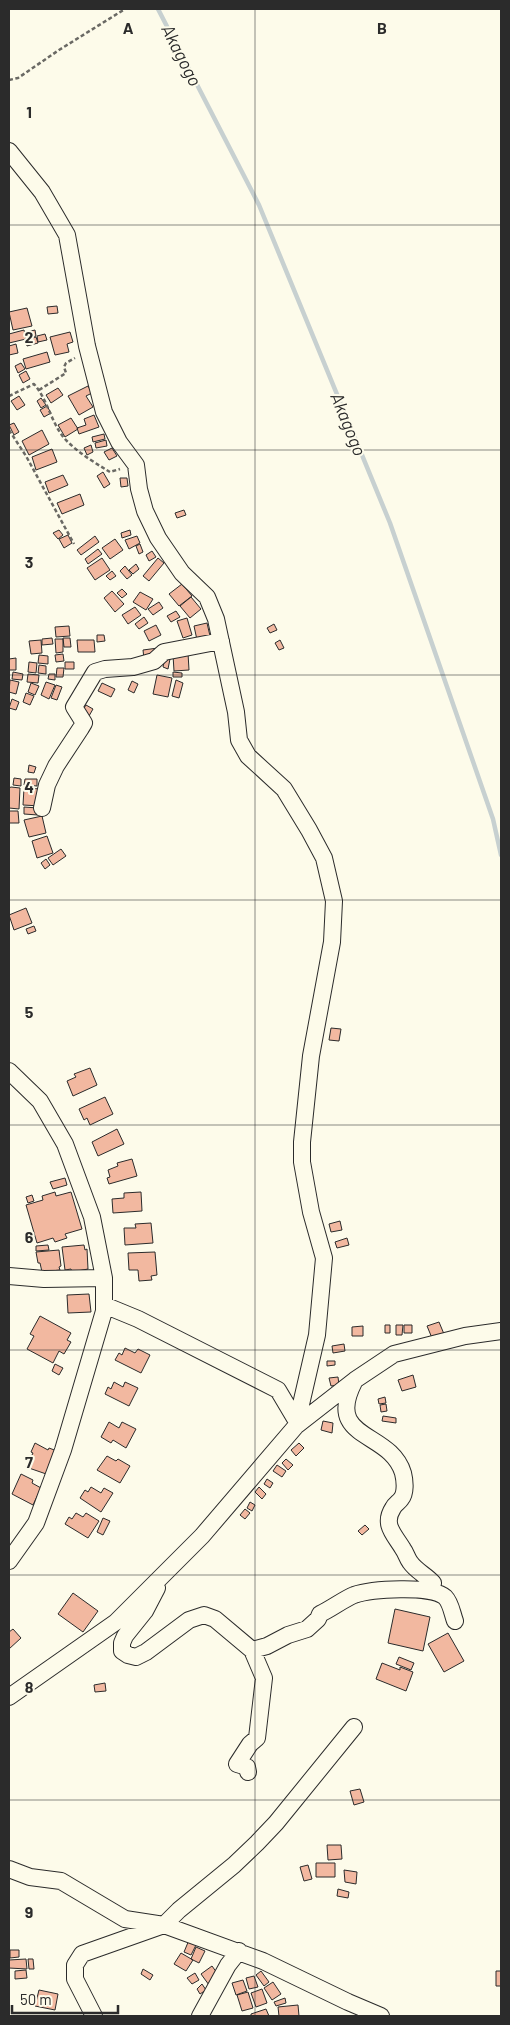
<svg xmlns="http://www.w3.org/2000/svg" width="510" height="2025" viewBox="0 0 510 2025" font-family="Barlow,sans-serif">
<rect width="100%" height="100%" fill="#fdfbea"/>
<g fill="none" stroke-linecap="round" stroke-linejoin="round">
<!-- stream -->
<path stroke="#c7d0d0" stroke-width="4.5" d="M158 9 259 205 390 523 493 819 501 855"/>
</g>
<!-- building -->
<path fill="#f2b8a0" stroke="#2b2b2b" d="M57 306 58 313 48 314 47 307Z
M27 308 32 326 13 330 9 312Z
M24 330 26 339 9 343V334Z
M35 330 36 336 29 338 27 332Z
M70 332 73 342 67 344 69 352 55 355 50 337Z
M45 334 47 340 38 342 37 336Z
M36 337 38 343 27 346 26 339Z
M16 344 18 353 9 355V346Z
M47 352 50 362 26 369 23 359Z
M21 363 25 369 18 373 15 366Z
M26 371 30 379 23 383 19 375Z
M88 386 92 393 86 396 93 407 79 415 68 396Z
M58 388 63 395 51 403 46 395Z
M19 396 25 405 17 410 11 401Z
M41 398 46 405 41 408 37 401Z
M47 406 51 413 44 417 40 410Z
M94 415 99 427 79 434 77 428 86 425 84 419Z
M71 418 78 429 65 437 58 425Z
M14 423 19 432 14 435 9 425Z
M42 430 49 444 29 455 22 441Z
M104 434 105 439 93 442 92 437Z
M106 440 107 446 96 448 95 443Z
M91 445 93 452 87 455 84 448Z
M112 448 117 456 109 460 104 452Z
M52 449 57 462 36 470 32 457Z
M103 472 110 484 104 488 97 476Z
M63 475 68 485 49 493 45 482Z
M120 478H127L128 486 121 487Z
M80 494 84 505 62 514 57 503Z
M184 510 186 515 177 518 175 513Z
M59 530 63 535 58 539 53 533Z
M130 530 131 535 122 538 121 533Z
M68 535 72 543 64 548 59 539Z
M95 536 99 542 81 555 77 550Z
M137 536 140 543 129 549 125 540Z
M115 539 123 550 110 559 102 548Z
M140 544 143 552 139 554 136 546Z
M98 549 102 554 88 564 85 559Z
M152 551 156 557 149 561 146 555Z
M102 558 110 570 95 580 87 568Z
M158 558 164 563 149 581 143 576Z
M136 564 139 569 133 574 129 570Z
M125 566 132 575 127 579 120 571Z
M112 571 116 576 110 580 106 576Z
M182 584 192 596 179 606 169 594Z
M122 589 127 594 122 598 117 593Z
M112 591 124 604 115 612 104 598Z
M140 592 153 599 146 610 133 602Z
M191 597 201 609 190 618 180 606Z
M159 602 163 608 153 615 148 609Z
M135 607 141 615 128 624 122 615Z
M176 611 180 617 171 622 167 616Z
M144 617 148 623 139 629 135 624Z
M187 618 192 635 183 638 177 621Z
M207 623 210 636 197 640 194 626Z
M274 624 277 630 270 633 267 628Z
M156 625 161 635 149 641 144 631Z
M69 626 70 636 56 637 55 627Z
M97 635H104L105 641 97 642Z
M52 638 53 644 42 645V639Z
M63 638H70L71 647H64Z
M55 639H63V652L56 653Z
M41 640 42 653 31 654 29 641Z
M77 640H94L95 652H78Z
M280 640 284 648 279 650 275 643Z
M158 648 144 659 143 650Z
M188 653 189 670 174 671 173 655Z
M63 654 64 661 56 662 55 655Z
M39 655 48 656V664L38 663Z
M16 658V670H9V659Z
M165 658 170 659 168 669 163 667Z
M29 662 37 663 36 673 28 672Z
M65 662H74V669H65Z
M39 665 46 666V674L38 673Z
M57 668H64L63 677H56Z
M13 672 23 674 22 680 12 679Z
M173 672 182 673V677H173Z
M28 674 39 675 38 683 27 682Z
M49 674H55V680L48 679Z
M157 675 172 678 168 697 153 694Z
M10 680 19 682 16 694 9 692Z
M176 680 183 683 179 698 172 696Z
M132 681 138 684 134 693 128 690Z
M46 682 55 685 49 699 41 695Z
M31 683 39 686 35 695 28 692Z
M102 683 115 689 111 697 98 691Z
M56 685 62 687 57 700 51 698Z
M26 693 34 696 30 705 23 702Z
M12 699 19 702 16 710 9 708Z
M86 705 93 709 89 716 82 711Z
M29 765 36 767 34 773 28 772Z
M14 778 21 779V786L13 785Z
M25 779H37V786L24 785Z
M11 787 20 788 19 809 9 808V788Z
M24 788 41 789V806L23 805Z
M24 807 38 808V815L24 814Z
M9 811H18L19 823H9Z
M42 816 46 833 29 837 24 820Z
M47 836 53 853 37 858 32 841Z
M61 849 66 856 53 865 48 858Z
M46 859 50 865 45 869 41 863Z
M26 908 32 923 14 930 9 915Z
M34 926 36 931 28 934 26 929Z
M331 1028 341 1029 339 1041 329 1040Z
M90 1068 97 1085 73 1096 67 1081 76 1077 74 1074Z
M105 1097 113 1114 90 1125 87 1118 84 1120 79 1109Z
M117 1129 124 1144 98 1156 92 1142Z
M132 1159 137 1176 109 1184 107 1178 110 1177 108 1170 118 1166 117 1163Z
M65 1178 67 1185 53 1189 50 1182Z
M55 1192 56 1196 71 1192 82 1229 65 1234 67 1238 55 1242 53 1238 37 1243 26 1205 43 1200 42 1196Z
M141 1192 142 1211 113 1213 112 1199 124 1198V1193Z
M32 1195 34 1201 28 1203 26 1197Z
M340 1221 342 1230 331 1232 329 1224Z
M151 1223 153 1243 125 1245 124 1228H136L135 1224Z
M347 1238 349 1245 337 1248 335 1242Z
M48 1245 49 1250 36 1251V1246Z
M84 1245 85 1250 87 1249 88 1269 72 1272 71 1269 65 1270 62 1247Z
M59 1250 61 1266 59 1267 60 1270 42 1272 40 1263H38L36 1252Z
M155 1252 157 1275 151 1276 152 1280 139 1281 138 1270H129L128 1253Z
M89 1294 91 1312 68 1313 67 1295Z
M40 1316 71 1333 67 1340 71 1342 64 1354 59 1351 53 1363 27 1349 34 1336 30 1334Z
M439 1322 444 1334 432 1338 427 1326Z
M385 1325H390V1333H385Z
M396 1325H403L402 1335H396Z
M404 1325H412V1333H404Z
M363 1326V1336H352V1327Z
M344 1344 345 1351 333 1353 332 1346Z
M125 1348 135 1353 138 1349 150 1355 141 1373 115 1360 119 1353 122 1355Z
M327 1361H335V1365L327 1366Z
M55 1364 63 1368 59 1375 52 1371Z
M413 1375 416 1387 402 1391 398 1380Z
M338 1377 339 1385 331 1386 329 1378Z
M114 1382 123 1387 125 1382 138 1388 129 1406 105 1394 108 1387 111 1389Z
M385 1397 386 1403 379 1404 378 1399Z
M386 1404 387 1411 381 1412 380 1405Z
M383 1416 396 1418V1423L382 1421Z
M323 1421 333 1423 332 1433 321 1430Z
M109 1422 119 1428 122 1422 136 1429 126 1448 113 1440 111 1443 101 1437Z
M35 1443 48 1450 49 1448 57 1451 52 1476 26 1467 33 1453 31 1452Z
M299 1443 304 1448 296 1456 291 1450Z
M107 1456 116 1461 118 1459 130 1466 120 1483 97 1470Z
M286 1459 293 1465 288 1470 282 1463Z
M277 1465 286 1471 282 1477 273 1471Z
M21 1474 33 1480 32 1483 41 1488 33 1505 12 1494Z
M267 1479 273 1483 270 1488 264 1484Z
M91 1487 101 1493 104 1488 113 1493 101 1512 80 1498 85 1490 88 1492Z
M259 1487 266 1494 262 1499 255 1492Z
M250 1502 255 1505 252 1511 247 1508Z
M245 1509 250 1513 245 1519 240 1515Z
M76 1513 83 1517 86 1513 99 1521 88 1538 65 1524 69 1517 72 1519Z
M103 1518 110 1521 103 1535 97 1532Z
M365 1525 369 1529 362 1535 358 1531Z
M73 1593 98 1611 83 1632 58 1614Z
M395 1609 430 1617 423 1651 388 1643Z
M13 1629 21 1638 9 1649V1632Z
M448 1633 464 1661 444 1672 428 1644Z
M399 1657 414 1663 411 1670 396 1664Z
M382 1663 400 1670V1667L413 1672 406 1691 376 1679Z
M105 1683 106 1691 95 1692 94 1685Z
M360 1789 364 1802 354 1805 350 1791Z
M327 1845H341L342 1859 328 1860Z
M316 1863H335V1877H316Z
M308 1865 312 1879 304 1881 300 1867Z
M344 1870 357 1872 356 1884 345 1882Z
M338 1889 349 1892 348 1898 337 1896Z
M189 1940 197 1943 191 1955 184 1952Z
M196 1947 205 1951 199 1963 191 1959Z
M10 1950H19V1957L10 1958Z
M181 1953 193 1960 186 1971 174 1964Z
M26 1959 27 1969 9 1968V1960Z
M28 1959H33L34 1969H29Z
M212 1966 220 1977 209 1985 201 1974Z
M143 1969 153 1975 150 1980 141 1974Z
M26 1970 27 1978 15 1979V1971Z
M261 1971 269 1982 264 1986 256 1975Z
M496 1971H501V1986H496Z
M195 1973 199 1980 192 1984 187 1978Z
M254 1976 258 1987 249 1989 246 1978Z
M243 1980 247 1991 236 1995 232 1983Z
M273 1982 281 1994 272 2000 264 1988Z
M202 1984 206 1990 200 1994 197 1989Z
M262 1989 267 2003 256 2007 251 1993Z
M39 1990 58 1994 55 2010 35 2006Z
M248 1992 253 2008 242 2011 237 1995Z
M285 1998 286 2003 276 2006 274 2002Z
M298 2005 299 2016H279L278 2007Z
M266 2009 269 2016H251V2014Z"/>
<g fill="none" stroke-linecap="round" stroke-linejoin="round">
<defs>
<path id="minor" d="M9 151 42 192 67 235 87 346 104 412 119 442 136 465 139 489 145 511 158 538 182 573 207 597 216 619 236 712 239 740 248 756 284 789 309 830 324 858 334 901 332 942 311 1056 302 1142V1162L311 1212 324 1258 317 1335 296 1426
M42 808 47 785 56 766 81 728 84 723 74 707 95 672 105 669 133 667 154 661 164 652 221 641
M9 1071 40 1101 65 1144 92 1217 104 1278V1311L63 1450 36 1523 9 1561
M9 1276 44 1279 104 1278
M104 1305 138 1319 278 1390 297 1422
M354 1382C324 1441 390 1430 403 1473 405 1481 406 1493 401 1499 399 1502 395 1504 393 1508 382 1525 395 1535 403 1549 406 1553 407 1558 410 1562 416 1571 426 1575 433 1583L431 1591
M157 1588 145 1611 125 1636 122 1643V1651L128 1655 136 1657 146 1652 189 1620 204 1615 215 1619 252 1650 264 1678 257 1738 250 1744 237 1764 247 1767 248 1772
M252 1650 267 1646 288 1635 307 1629 318 1619 320 1614C331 1609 344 1599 354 1595 371 1589 431 1585 445 1597 451 1603 452 1613 455 1621
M9 1697 116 1622 202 1536 296 1426 355 1380 394 1354 465 1336 501 1331
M9 1869 30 1877 61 1881 125 1919 164 1925 263 1961 348 2002 381 2016
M94 2016 75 1979V1965L82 1954 164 1925 179 1910 234 1865 257 1843 276 1823 354 1727
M200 2016 228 1965 239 1951"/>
</defs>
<!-- minor casing -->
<use href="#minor" stroke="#2b2b2b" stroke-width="18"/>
<!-- path -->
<path stroke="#6a6964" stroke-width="2.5" stroke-dasharray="4 2.5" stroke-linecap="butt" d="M9 80 18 78 59 50 125 9
M39 390 66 373 64 367 66 363 75 358
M9 396 34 384C48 400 51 423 65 439 77 452 95 463 110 472L120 469
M9 430 26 456 74 544"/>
<!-- minor -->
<use href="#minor" stroke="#fdfbea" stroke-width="16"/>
</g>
<!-- grid -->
<path fill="none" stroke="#2b2b2b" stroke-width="1" stroke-opacity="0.55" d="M255 9V2016M9 225H501M9 450H501M9 675H501M9 900H501M9 1125H501M9 1350H501M9 1575H501M9 1800H501"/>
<g text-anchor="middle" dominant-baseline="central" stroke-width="4" stroke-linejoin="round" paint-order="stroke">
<!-- water labels -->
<g font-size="18" font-style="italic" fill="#2b2b2b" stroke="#fdfbea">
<text transform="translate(182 55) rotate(63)">Akagogo</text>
<text transform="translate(349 424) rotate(68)">Akagogo</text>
</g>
</g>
<g font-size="16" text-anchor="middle" font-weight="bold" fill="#2b2b2b" stroke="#fdfbea" stroke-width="4" stroke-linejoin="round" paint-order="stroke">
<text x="128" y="34">A</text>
<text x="382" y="34">B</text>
<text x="29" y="118">1</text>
<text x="29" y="343">2</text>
<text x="29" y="568">3</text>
<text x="29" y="793">4</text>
<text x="29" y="1018">5</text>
<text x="29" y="1243">6</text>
<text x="29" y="1468">7</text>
<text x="29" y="1693">8</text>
<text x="29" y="1918">9</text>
</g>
<!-- border -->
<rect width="510" height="2025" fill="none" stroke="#2b2b2b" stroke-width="20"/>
<!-- scale -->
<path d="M12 2005v8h106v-8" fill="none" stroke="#2b2b2b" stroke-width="2.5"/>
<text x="20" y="2005" font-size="15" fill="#2b2b2b" stroke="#fdfbea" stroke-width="4" paint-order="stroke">50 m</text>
</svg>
